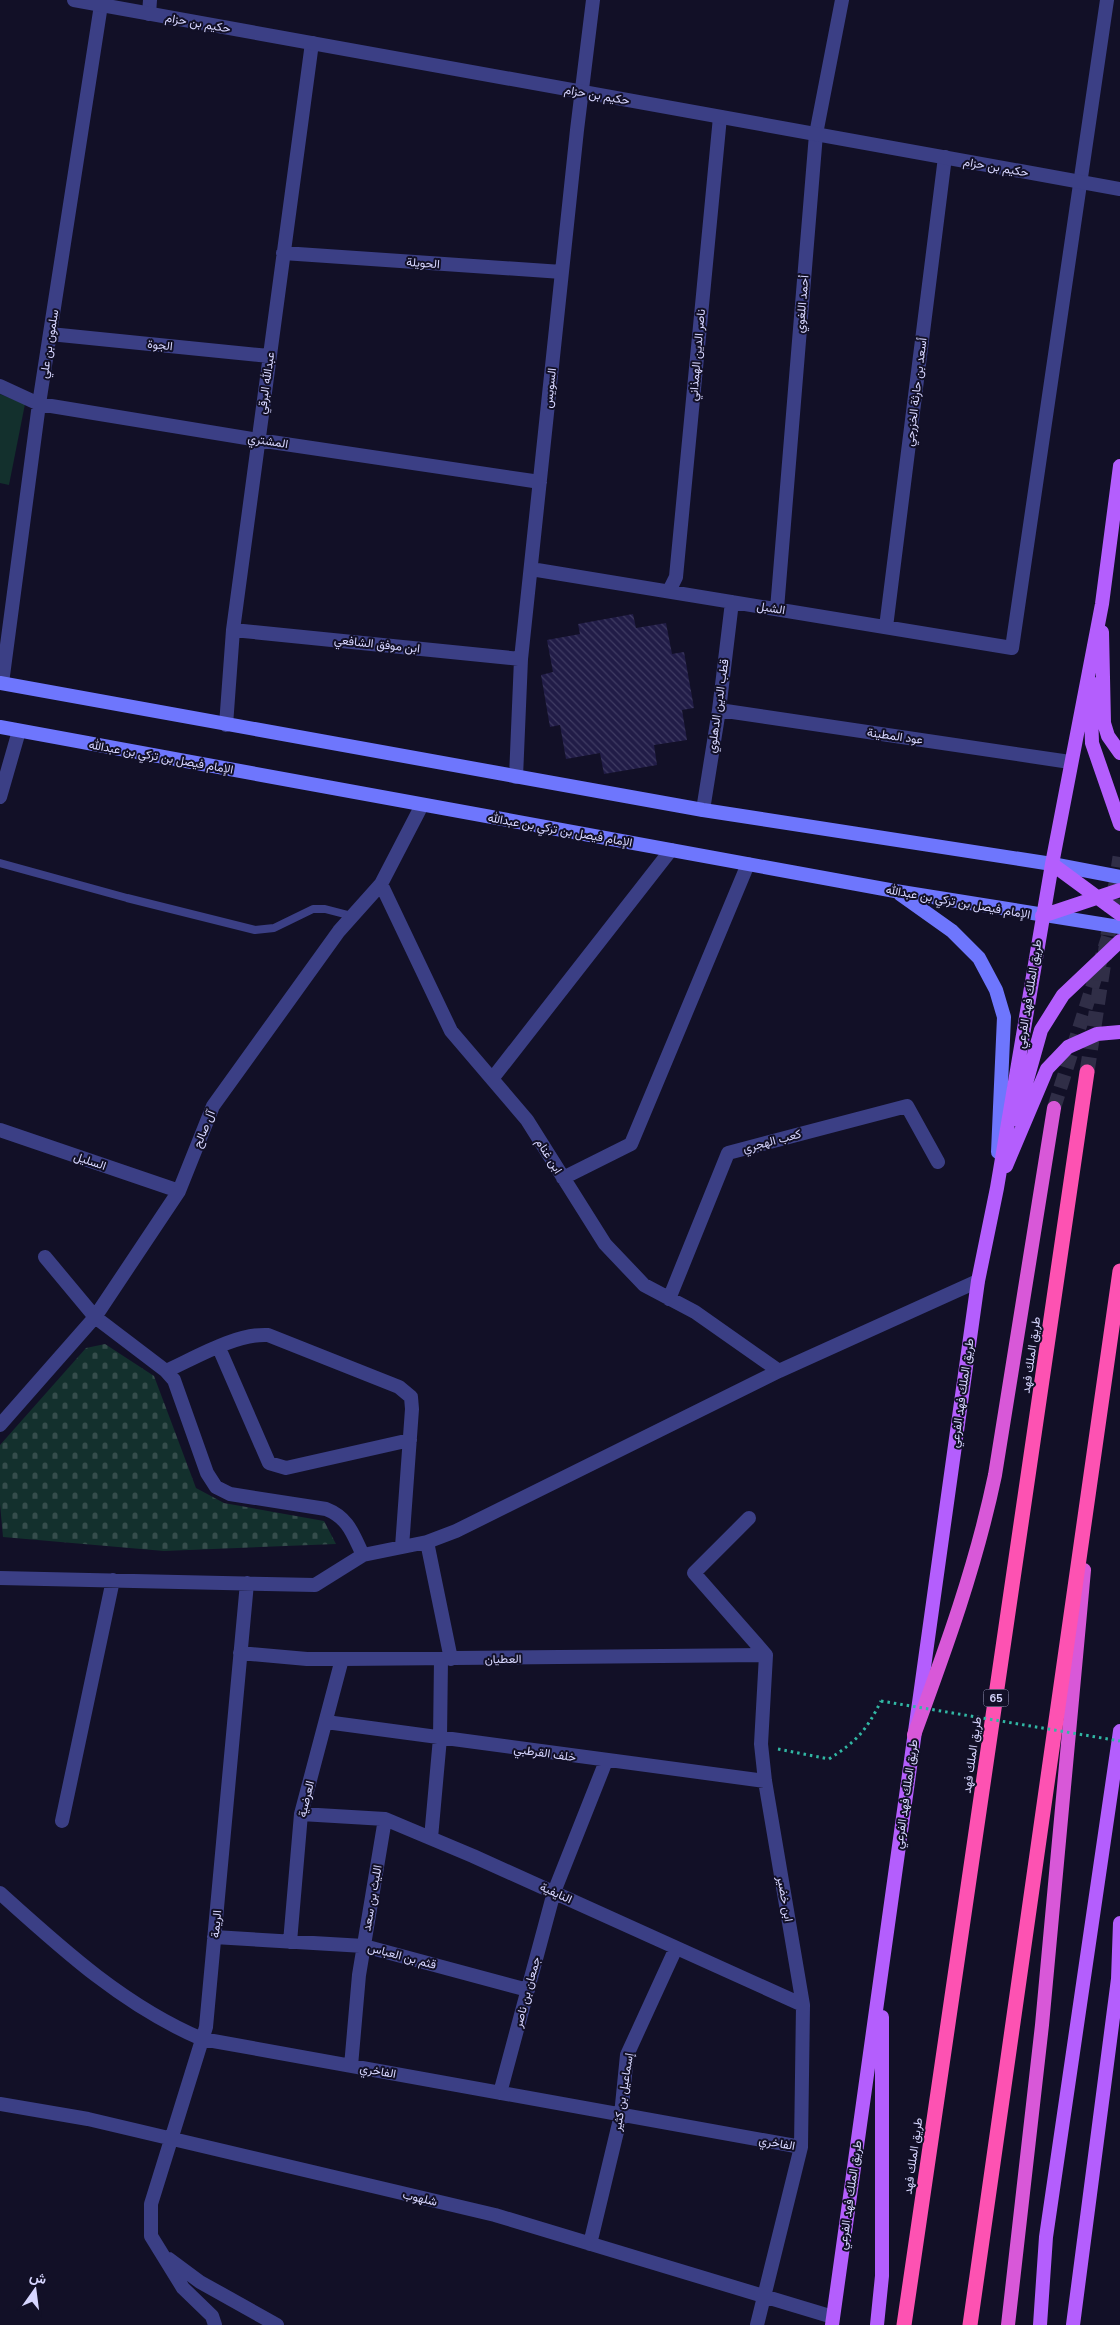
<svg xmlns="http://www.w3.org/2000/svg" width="1120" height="2325" viewBox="0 0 1120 2325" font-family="'Nunito Sans',Vazirmatn,sans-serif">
<defs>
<pattern id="cemetery-stones" width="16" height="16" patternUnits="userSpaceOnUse" patternTransform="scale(1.25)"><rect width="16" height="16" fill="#13302d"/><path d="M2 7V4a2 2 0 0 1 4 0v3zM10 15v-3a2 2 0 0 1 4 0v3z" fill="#354d4c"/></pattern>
<pattern id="building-back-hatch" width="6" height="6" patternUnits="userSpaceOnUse" patternTransform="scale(1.25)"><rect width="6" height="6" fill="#211c47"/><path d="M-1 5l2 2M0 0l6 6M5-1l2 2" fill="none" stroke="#403c63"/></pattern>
</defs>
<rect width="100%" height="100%" fill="#121027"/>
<!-- cemetery -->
<path fill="url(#cemetery-stones)" d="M105 1344 154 1376 196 1488 224 1503 324 1521 336 1544 164 1551 3 1537 0 1504V1445L86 1348Z"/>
<!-- park -->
<path fill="#13302d" d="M0 394 25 404 9 485 0 483Z"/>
<!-- building -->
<path fill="url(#building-back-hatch)" d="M633 614 636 628 666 623 672 654 684 652 694 708 682 710 687 740 654 745 657 765 604 774 600 753 566 759 560 725 550 727 541 675 553 672 547 640 580 634 578 624Z"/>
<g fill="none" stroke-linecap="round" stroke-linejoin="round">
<!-- trunk-tunnel -->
<path stroke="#302e47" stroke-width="14" stroke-dasharray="14 7" stroke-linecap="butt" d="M1054 1108 1108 937"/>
<!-- motorway-tunnel -->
<path stroke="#302e47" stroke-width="15" stroke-dasharray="15 8" stroke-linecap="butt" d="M1087 1072 1120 857"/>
<!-- path -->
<path stroke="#31b7a4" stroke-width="3" stroke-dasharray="2.5 4" stroke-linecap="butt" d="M778 1749 829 1759C857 1741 866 1731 881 1701"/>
<!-- service -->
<path stroke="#3b3f85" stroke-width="8" d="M0 863 127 898 255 930 274 928 313 909H325L352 916"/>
<!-- minor -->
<path stroke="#3b3f85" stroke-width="14" d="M149 14 150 0
M283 253 562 272
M50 334 269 356
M0 386 39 404 258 440 540 482
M531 569 1012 648 1107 0
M669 591 676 577 720 117
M777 609 816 134 842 0
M886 627 945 157
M233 630 521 659
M2 683 39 404 101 5
M719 710 1070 762
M226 725 233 630 312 43
M516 777 521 659 577 130 593 0
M0 797 19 731
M703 810 719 710 732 602
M381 884 451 1031 527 1120 605 1244 644 1285 695 1312 779 1371
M492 1079 671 850
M0 1130 179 1191
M563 1178 631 1144 748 864
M45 1257 95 1317 166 1371 174 1380 207 1473 216 1487 230 1494 326 1509C349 1518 353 1535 363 1555
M669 1299 728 1153 907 1106 938 1162
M219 1348 269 1463 286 1468 410 1440
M166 1371C195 1358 236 1333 268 1335L399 1387 411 1397 412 1409 402 1547
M0 1425 95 1317 179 1191 213 1106 339 931 381 884 422 805
M749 1518 694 1573 766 1655 761 1744 765 1781 803 2005 801 2147 757 2325
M427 1542 451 1659
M0 1578 315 1585 363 1555 427 1542 456 1531 779 1371 978 1281
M240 1653 307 1659H342L766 1655
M326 1722 765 1781
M301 1814 385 1819 473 1856 803 2005
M62 1821 113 1580
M431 1838 440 1738 441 1659
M0 1893C62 1949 124 2006 202 2039L801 2147
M214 1937 364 1946 528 1990
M290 1942 301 1814 342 1659
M351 2066 359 1975 385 1819
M500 2093 554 1892 606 1761
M0 2104 88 2119 495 2215 833 2317
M590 2244 621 2115 627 2055 676 1948
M169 2259 200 2282 277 2325
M215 2325 212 2316 183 2288 151 2236V2204L206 2027 247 1583"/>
<!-- tertiary -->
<path stroke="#3b3f85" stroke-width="14" d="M74 0 1120 189"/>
<!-- secondary -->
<path stroke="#6e76fd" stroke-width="14" d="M0 683 703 810 1052 864 1120 877
M0 727 895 891 1120 927
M900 894 952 931 979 958 996 990 1004 1017 998 1152"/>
<!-- primary -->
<path stroke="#b45efd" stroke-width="14" d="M1102 632 1104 723 1108 736 1120 753
M1094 684 1091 711 1092 743 1120 824
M1052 864 1120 914
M1042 916 1120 890
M1016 1119 1041 1030 1063 995 1120 941
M1006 1166 1047 1069 1068 1047 1097 1034 1120 1032
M832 2325 978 1281 997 1188 1052 864 1102 604 1120 466
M877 2325 882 2276V2017
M1040 2325 1046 2237 1120 1731
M1073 2325 1118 1979 1120 1923"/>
<!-- trunk -->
<path stroke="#d858d8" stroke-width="14" d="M914 1735C946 1648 976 1566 995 1475L1054 1108
M1008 2325 1042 2025 1084 1570"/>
<!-- motorway -->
<path stroke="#fd52b2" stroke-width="15" d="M904 2325 1087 1072
M970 2325 1120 1271"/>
<!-- path-bridge -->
<path stroke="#31b7a4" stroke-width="3" stroke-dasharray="2.5 4" stroke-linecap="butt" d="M881 1701 1120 1741"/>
</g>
<g text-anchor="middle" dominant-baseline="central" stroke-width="4" stroke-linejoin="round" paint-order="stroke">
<!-- shield labels -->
<rect fill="#121027" stroke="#9c9bbe" stroke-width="1" x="983.5" y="1689.5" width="25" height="17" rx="4"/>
<g font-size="11" font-weight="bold" fill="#d7d6ff">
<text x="996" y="1698">65</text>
</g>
<!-- street labels -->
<g font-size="12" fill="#d7d6ff" stroke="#121027">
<text transform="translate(198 23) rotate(10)">حكيم بن حزام</text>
<text transform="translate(597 95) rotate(10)">حكيم بن حزام</text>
<text transform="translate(996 167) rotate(10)">حكيم بن حزام</text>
<text transform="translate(423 263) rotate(4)">الحويلة</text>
<text transform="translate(802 304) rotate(-85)">أحمد اللغوي</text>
<text transform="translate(49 344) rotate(-81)">سلمون بن علي</text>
<text transform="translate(160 345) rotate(6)">الجوة</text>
<text transform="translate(697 355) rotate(-85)">ناصر الدين الهمذاني</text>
<text transform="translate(266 383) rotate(-82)">عبدالله البرقي</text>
<text transform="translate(550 388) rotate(-84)">السويس</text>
<text transform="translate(916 392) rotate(-83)">أسعد بن حارثة الخزرجي</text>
<text transform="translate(268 441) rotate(9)">المشتري</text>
<text transform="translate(771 608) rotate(9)">الشبل</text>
<text transform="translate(377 644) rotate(6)">ابن موفق الشافعي</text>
<text transform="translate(718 706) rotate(-82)">قطب الدين الدهلوي</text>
<text transform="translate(895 736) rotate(8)">عود المطينة</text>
<text transform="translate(161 757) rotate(10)">الإمام فيصل بن تركي بن عبدالله</text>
<text transform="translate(560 830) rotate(10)">الإمام فيصل بن تركي بن عبدالله</text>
<text transform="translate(958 902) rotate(10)">الإمام فيصل بن تركي بن عبدالله</text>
<text transform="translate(1029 994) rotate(-81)">طريق الملك فهد الفرعي</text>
<text transform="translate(204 1129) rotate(-68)">آل صالح</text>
<text transform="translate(772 1141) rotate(-15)">كعب الهجري</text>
<text transform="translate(549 1156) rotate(58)">ابن غنام</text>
<text transform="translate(90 1161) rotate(19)">السليل</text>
<text transform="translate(1031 1355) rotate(-82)">طريق الملك فهد</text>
<text transform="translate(962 1393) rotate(-82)">طريق الملك فهد الفرعي</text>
<text transform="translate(503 1659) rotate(-1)">العطيان</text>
<text transform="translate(545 1753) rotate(8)">خلف القرطبي</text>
<text transform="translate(972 1755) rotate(-82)">طريق الملك فهد</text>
<text transform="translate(906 1794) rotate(-82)">طريق الملك فهد الفرعي</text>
<text transform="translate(306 1799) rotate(-77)">العرضية</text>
<text transform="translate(556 1893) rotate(24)">النايفية</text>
<text transform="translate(372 1898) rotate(-80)">الليث بن سعد</text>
<text transform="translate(785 1899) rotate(80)">ابن خضير</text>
<text transform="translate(216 1924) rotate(-85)">الريمة</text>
<text transform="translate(402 1956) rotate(15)">قثم بن العباس</text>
<text transform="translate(527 1992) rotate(-75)">جمعان بن ناصر</text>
<text transform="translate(378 2071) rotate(10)">الفاخري</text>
<text transform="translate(623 2092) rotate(-81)">إسماعيل بن كثير</text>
<text transform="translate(777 2143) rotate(10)">الفاخري</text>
<text transform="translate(913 2156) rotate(-82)">طريق الملك فهد</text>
<text transform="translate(850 2195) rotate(-82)">طريق الملك فهد الفرعي</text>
<text transform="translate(420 2198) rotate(13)">شلهوب</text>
</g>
</g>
<!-- north arrow -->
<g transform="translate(35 2290) rotate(14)" stroke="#121027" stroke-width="4" paint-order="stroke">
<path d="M0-4L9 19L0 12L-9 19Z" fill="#d7d6ff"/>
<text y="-8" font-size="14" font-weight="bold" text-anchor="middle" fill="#d7d6ff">ش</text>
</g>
</svg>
